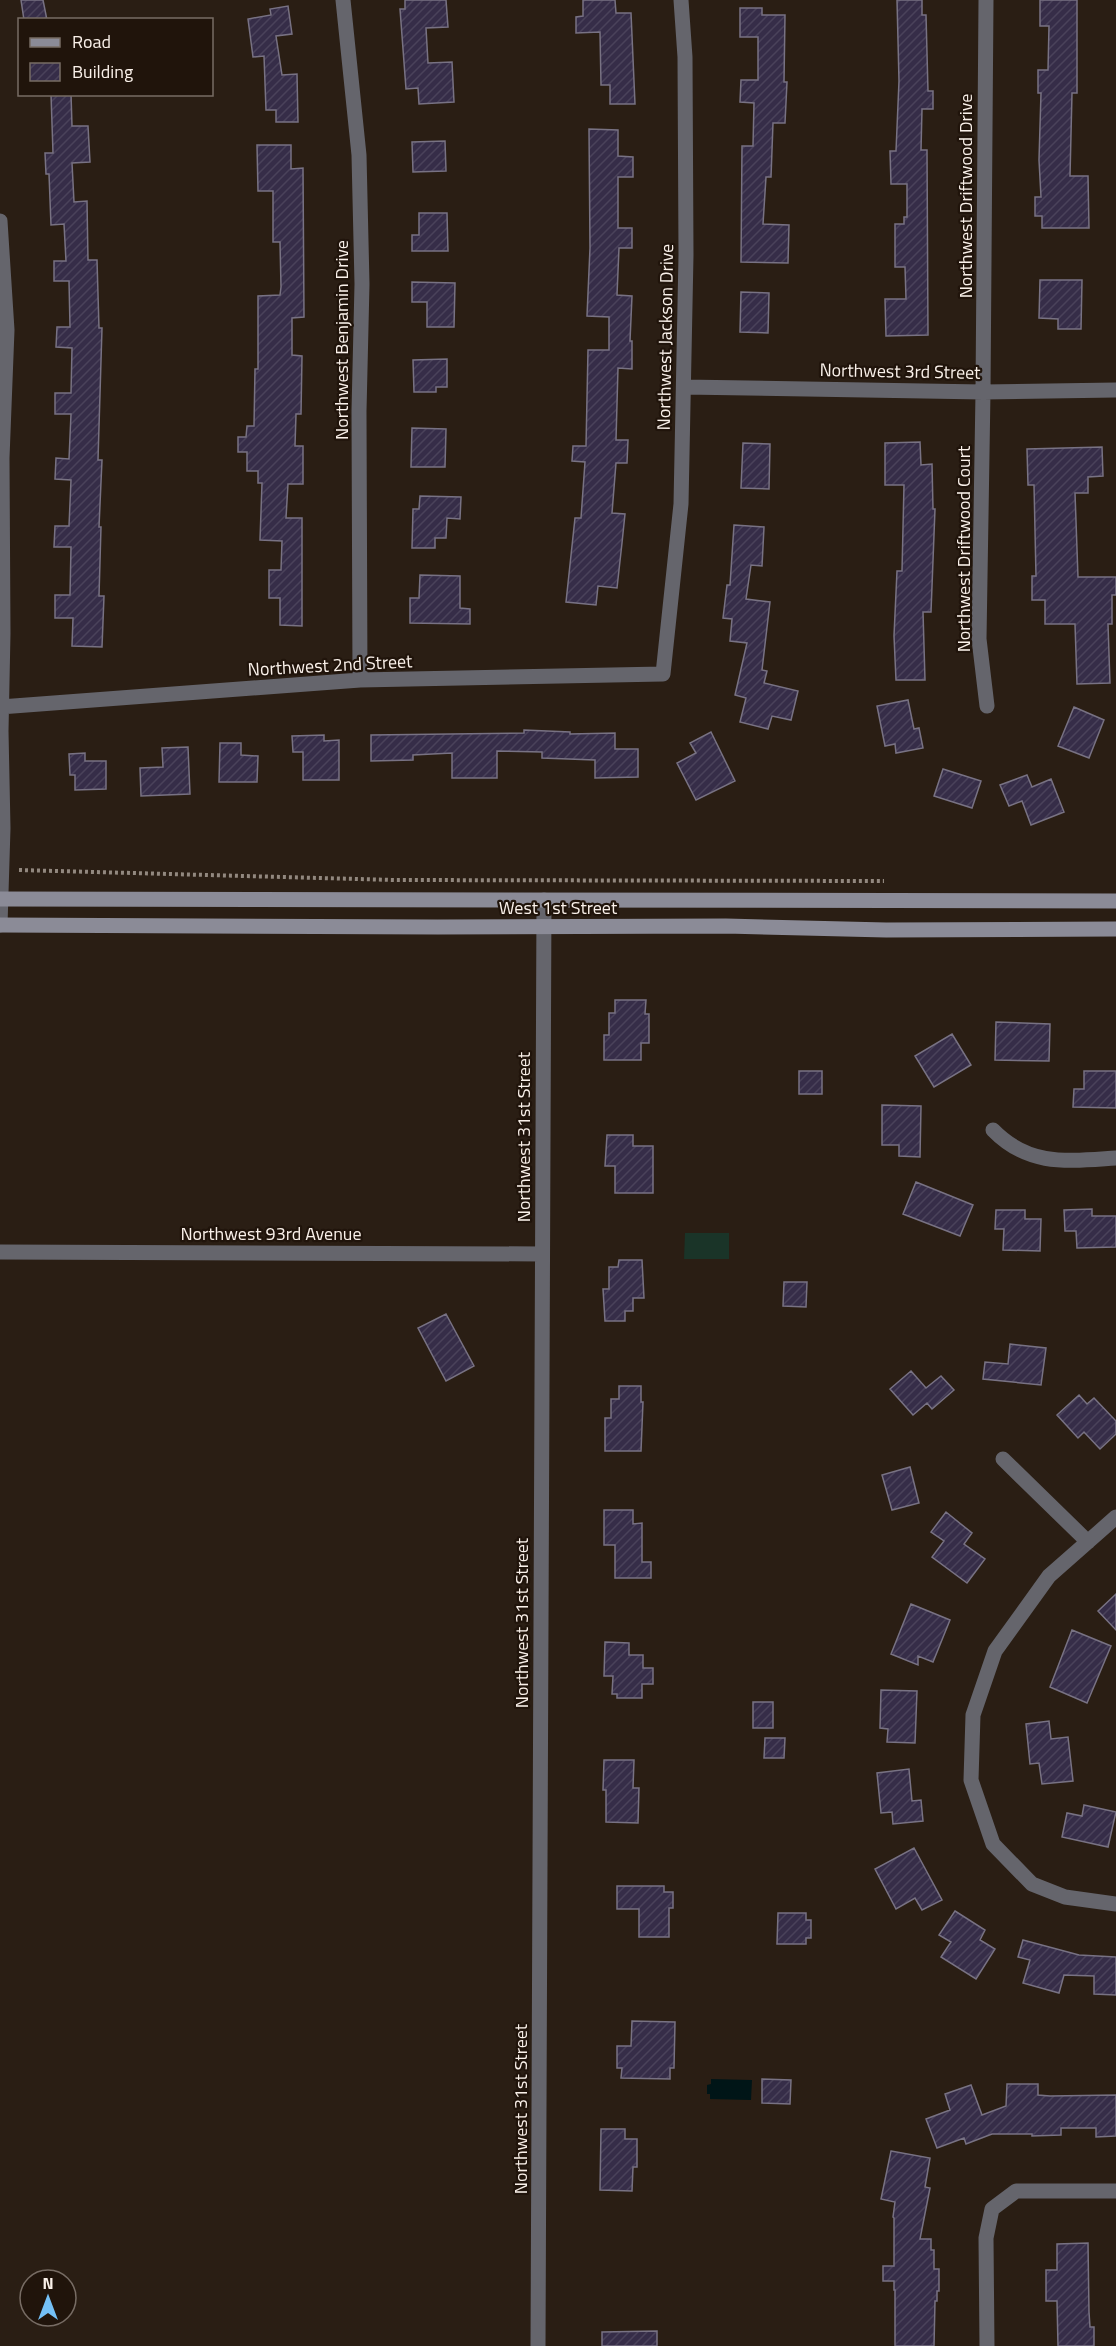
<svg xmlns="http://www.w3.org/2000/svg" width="1116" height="2346" viewBox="0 0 1116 2346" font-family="'Titillium Web',sans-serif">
<defs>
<pattern id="building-hatch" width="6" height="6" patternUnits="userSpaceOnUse" patternTransform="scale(1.5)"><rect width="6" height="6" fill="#362d48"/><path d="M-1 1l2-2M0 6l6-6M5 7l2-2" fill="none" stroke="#4a425a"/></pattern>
</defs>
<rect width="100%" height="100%" fill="#2a1e14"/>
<!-- green -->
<path fill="#1a3428" d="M685 1233H729V1259H684Z"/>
<!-- water -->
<path fill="#001517" d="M711 2079 752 2080 751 2100 710 2099V2094H707V2085L711 2084Z"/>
<!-- building -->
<path fill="url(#building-hatch)" stroke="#787283" stroke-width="1.5" d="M21 0H43L47 20H24Z
M405 0H446L448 27 426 28 428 63 452 62 454 102 419 104 418 88 406 89 400 9H405Z
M583 0H615L616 13H631L635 104H610V85H601L600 32 576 33V17L583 16Z
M897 0H922V15H926L928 91H933V109H922L921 150H927L928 335 886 336 885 299H906L905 267H895V224H904V217H907V184H891L890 151H896L899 81Z
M1040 0H1077V93H1072L1070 176H1088L1089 228H1042V216H1035V197H1041L1039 160 1041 93H1038V70H1048L1049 26H1040Z
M288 6 292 34 276 36 282 75 297 74 298 122H276V110H266L264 56 253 57 248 19 271 15 270 9Z
M740 8H762V15H785L784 82H787L785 123H773L771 177H766L763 224 789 225 788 263 741 262 742 146H753L754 103 740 102 741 80H758V37H740Z
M51 94H71L72 126H88L90 162 72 163 74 202 87 201 88 260H97L99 328H102L98 460H102L99 527H101L99 596H104L102 647 72 646 73 618H55V595H70L71 547H54L55 526H69L71 480 55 479 56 458 69 459 71 414H55V393H71L72 348 56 347 57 327H70L69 281H54V261H66L64 224 51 225 49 174H46L45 153H53Z
M589 129 618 130V156L633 157V177H618V228H632V248H619L617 295 632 296 630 341H632V369L618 368 616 440H628L627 463H616L612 513 625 514 622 543 617 588 598 586 596 605 566 602 575 518H581L585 462 572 461 573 446H586L588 350H609V317L587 316 590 248Z
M445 141 446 171 413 172 412 142Z
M257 145H291V169L303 168 304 317 292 318V355L302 356 301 414H296L295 446H303V484H288L286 518H302V626L280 625V598H269V570H281L282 541 260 540 262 483H258V471H247V452H238V437H246L247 426H254L255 369H258V296L280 295 281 287 280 242H273V191H258Z
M419 213H447L448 251H412V235H419Z
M1040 280H1082L1081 329H1058V319L1039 318Z
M412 282 455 283 454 327H427V302H412Z
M741 292 769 293 768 333 740 332Z
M447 359V387H436V392H414L413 360Z
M412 428 446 429 445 467H411Z
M920 442 921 465 932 464 933 509H935L931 612H923L925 680H896L894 636 897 571H902L904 485H885V443Z
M743 443 770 444 769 489 741 488Z
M1102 447 1103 476 1088 477V493H1075L1078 577H1116V595H1112V624H1108L1110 683 1077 684 1075 624H1045V600H1032V576H1036L1034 485H1028L1027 449Z
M420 496 461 497 460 519 447 518 446 538H435V548H412L413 509H419Z
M734 525 764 527 762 566 751 565 746 599 770 602 762 670 767 671 764 683 798 691 791 720 772 716 768 729 740 722 746 698 735 695 747 643 730 641 732 619 723 618 727 585H730Z
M420 575 460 576V608L470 609V624L410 623V598H419Z
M908 700 914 729 919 728 923 748 896 753 895 744 885 746 877 706Z
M1074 707 1104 720 1089 758 1058 746Z
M524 730 570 732V734L615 733V749H638V777L595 778V760L542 758V752L497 751V778H452V753L413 755V760L371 761V735L524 733Z
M711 732 735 781 696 800 677 763 696 753 690 743Z
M324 735V741L339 740V780H303V752H293L292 736Z
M220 743H241V755L258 756 257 782H219Z
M188 747 190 794 141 796 140 768 163 767 162 748Z
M85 753V761H106V789L75 790V775H70L69 754Z
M943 769 981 781 972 808 934 796Z
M1027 775 1032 787 1051 779 1064 812 1031 825 1022 801 1009 806 1000 785Z
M615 1000H646L645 1014H649V1043H641V1060H604V1035H609V1013H615Z
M996 1022 1050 1024 1049 1061 995 1060Z
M952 1034 971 1065 934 1087 915 1056Z
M799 1071H822V1094H799Z
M1084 1071H1116V1108L1073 1107 1074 1089H1084Z
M882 1105 921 1106 920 1157 899 1156V1145H882Z
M607 1135H633V1146H653V1193H615V1166H605Z
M916 1182 973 1205 960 1236 903 1214Z
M1092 1209V1216H1116V1247L1077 1248 1076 1231H1065L1064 1210Z
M996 1210H1025V1219H1041L1040 1251 1003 1250 1004 1229H995Z
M619 1260H642L644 1298H633V1311H625V1321H605L603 1289H609V1267H618Z
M784 1282H807L806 1307 783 1306Z
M446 1314 474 1366 446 1381 418 1328Z
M1010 1344 1046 1348 1041 1385 983 1379 985 1362 1008 1364Z
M911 1371 926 1388 941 1376 954 1390 932 1409 927 1403 913 1415 890 1389Z
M619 1386H641V1402H643L641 1451H605V1418H611V1399H619Z
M1079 1395 1087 1404 1094 1398 1116 1421V1434L1100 1449 1084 1432 1078 1438 1057 1415Z
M910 1467 919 1503 892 1510 882 1475Z
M604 1510H633V1524L642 1523V1562H651V1578H615V1545H604Z
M946 1512 972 1533 964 1544 985 1559 967 1583 932 1557 944 1541 931 1532Z
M1116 1594V1630L1098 1611Z
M911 1604 950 1620 933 1662 918 1656V1665L891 1654Z
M1072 1630 1111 1646 1087 1703 1050 1687Z
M605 1642 629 1643V1655H643V1668H653V1684H642V1698H617V1694H612L613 1676H604Z
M881 1690 917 1691 915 1743 887 1742 888 1729 880 1728Z
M753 1702H773V1728H753Z
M1049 1721 1051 1739 1068 1737 1073 1781 1042 1784 1039 1763 1030 1764 1026 1724Z
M765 1738H785L784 1758H764Z
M604 1760H634L633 1788H639L638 1823 606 1822V1790H603Z
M909 1769 912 1801 921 1800 923 1821 893 1824 892 1812 881 1813 877 1773Z
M1084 1805 1116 1812 1108 1847 1062 1837 1067 1813 1082 1816Z
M914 1848 942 1900 922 1910 915 1898 896 1909 875 1869Z
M617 1886H664V1892H673V1908H669V1937H639V1909H617Z
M955 1911 985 1930 980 1940 995 1949 976 1979 941 1957 951 1942 939 1935Z
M778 1913H806V1920H811V1938H806V1944H777Z
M1023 1940 1079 1955 1116 1957V1995L1094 1994V1976L1064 1975 1059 1993 1023 1983 1030 1960 1018 1957Z
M632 2021 675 2022 674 2068H670V2079L621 2078 622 2068H617V2046H631Z
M762 2079 791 2080 790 2104 762 2103Z
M1007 2084H1038V2095L1050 2096 1116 2095V2136L1096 2137V2128H1061V2135L1032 2136V2134H992L966 2144 964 2138 937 2148 926 2119 950 2110 945 2094 971 2085 982 2115 1006 2106Z
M601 2129H625V2139H637V2167H633L632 2191 600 2190Z
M891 2151 930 2158 925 2187 930 2188 920 2239H931V2250H934V2269H939V2291H937V2301H935L934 2346H895V2290H894V2281H883V2266H894V2218L893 2217 895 2202 881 2199Z
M1088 2243 1089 2312 1090 2327H1094V2346H1058L1057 2301H1046V2270H1057V2244Z
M657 2331V2346H602V2332Z"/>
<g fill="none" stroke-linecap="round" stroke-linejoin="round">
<!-- path -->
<path stroke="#92887f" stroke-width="4" stroke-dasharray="3 3" stroke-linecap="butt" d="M19 870 395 880 884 881"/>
<!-- street -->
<path stroke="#65656c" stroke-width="15" d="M343 0 359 155 362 284 359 411 360 680
M986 0 983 392 979 639 987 706
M0 221 7 330 2 458 3 633 1 731 3 828 0 925
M684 387 983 392 1116 390
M0 707 360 680 663 674 681 504 686 255 685 57 681 0
M993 1130C1029 1167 1068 1161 1116 1158
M0 1252 542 1254
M1003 1459 1088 1542
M1116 1517 1049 1576 995 1651 973 1715 971 1780 993 1844 1032 1884 1065 1897 1116 1904
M538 2346 544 900
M987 2346 986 2238 992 2209 1016 2191H1116"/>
<!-- secondary -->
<path stroke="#8b8b97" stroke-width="15" d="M0 899 1116 901
M0 925 438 927 726 926 886 930 1116 929"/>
</g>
<g text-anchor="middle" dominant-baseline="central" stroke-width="4.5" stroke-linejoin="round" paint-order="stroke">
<!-- street labels -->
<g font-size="18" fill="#faf1ea" stroke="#20140b">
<text transform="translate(965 196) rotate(-90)">Northwest Driftwood Drive</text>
<text transform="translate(665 337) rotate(-89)">Northwest Jackson Drive</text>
<text transform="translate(341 340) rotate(-90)">Northwest Benjamin Drive</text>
<text transform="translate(900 371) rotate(1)">Northwest 3rd Street</text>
<text transform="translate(963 549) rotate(-90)">Northwest Driftwood Court</text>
<text transform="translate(330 665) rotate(-3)">Northwest 2nd Street</text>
<text x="558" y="907">West 1st Street</text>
<text transform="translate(523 1137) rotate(-90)">Northwest 31st Street</text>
<text x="271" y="1233">Northwest 93rd Avenue</text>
<text transform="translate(521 1623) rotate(-90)">Northwest 31st Street</text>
<text transform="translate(520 2109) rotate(-90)">Northwest 31st Street</text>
</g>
</g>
<!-- legend -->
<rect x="18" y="18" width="195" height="78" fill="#20140b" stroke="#776c64" stroke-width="1.5"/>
<rect x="30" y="38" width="30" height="9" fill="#8b8b97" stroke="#776c64" stroke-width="1.5"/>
<text x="72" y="48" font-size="18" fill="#faf1ea">Road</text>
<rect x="30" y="63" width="30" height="18" fill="url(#building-hatch)" stroke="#776c64" stroke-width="1.5"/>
<text x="72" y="78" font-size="18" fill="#faf1ea">Building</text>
<!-- north arrow -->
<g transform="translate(48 2298)"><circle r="28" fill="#20140b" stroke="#776c64" stroke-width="1.5"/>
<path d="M0-4.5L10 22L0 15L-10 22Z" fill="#74c0f6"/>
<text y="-9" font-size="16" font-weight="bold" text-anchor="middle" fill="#faf1ea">N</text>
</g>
</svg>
